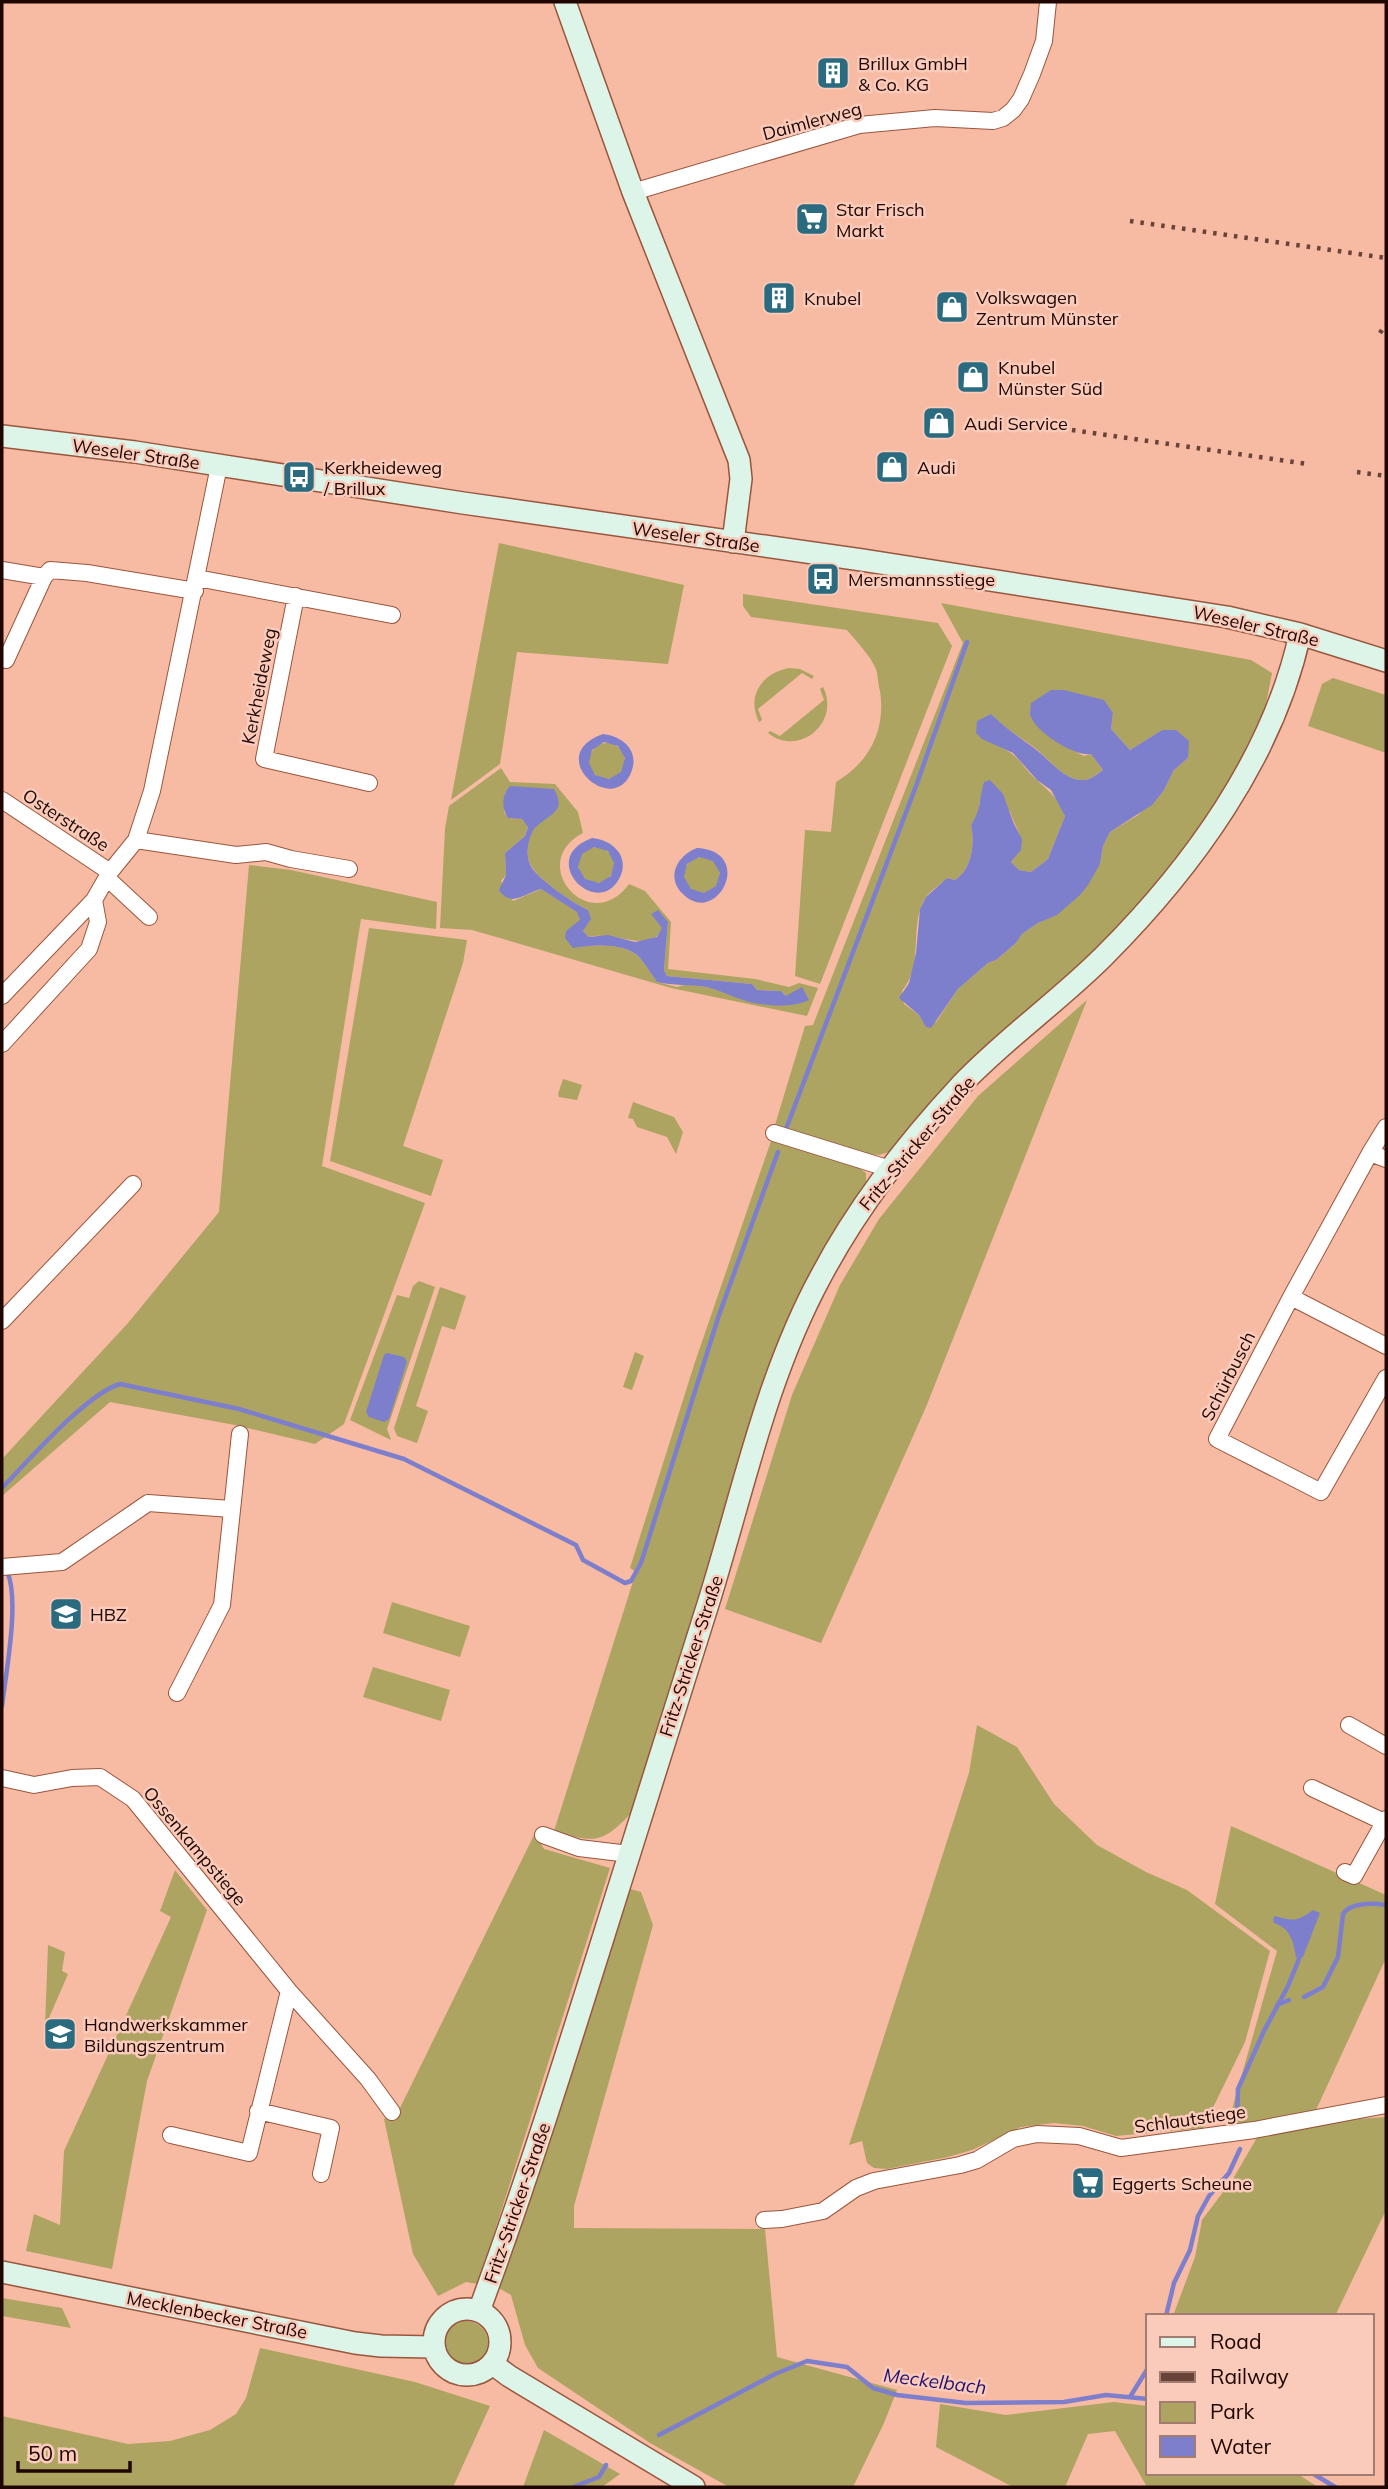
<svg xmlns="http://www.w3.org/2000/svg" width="1388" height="2489" viewBox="0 0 1388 2489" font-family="Mulish,sans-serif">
<rect width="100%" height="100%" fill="#f7baa3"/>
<!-- green -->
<path fill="#ada462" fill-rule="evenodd" d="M499 543 684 585 668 664 517 652 500 764 451 800Z
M743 594 938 623 952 646 820 984 795 976 805 830 831 832 836 782C870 762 886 729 880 691 878 684 878 675 876 669 870 655 856 641 847 630L751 617 743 606Z
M941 603 1251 660 1272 673 1265 709 1238 765 1204 823 1143 903 892 1151 879 1155 868 1154 775 1125 805 1026 813 1025 963 643ZM1113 713 1111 729 1130 750 1162 730 1188 758 1174 770 1164 790 1138 815 1110 832 1103 846 1100 864 1057 914 1038 923 1022 934 1016 943 996 960 988 963 958 989 936 1022H923L919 1015 904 1004 902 991C925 964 908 924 926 897 931 890 941 884 947 878L955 880C972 868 975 844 971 825L979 814V802L1010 811C1017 835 1030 839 1011 862L1019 870 1031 872 1048 859 1065 816C1057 797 1053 795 1038 781 1019 765 1023 757 996 745L991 714C1004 728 1020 737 1035 748 1047 757 1065 782 1084 780 1090 780 1097 773 1103 770L1091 754 1084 756 1052 739Z
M789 668 800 669 814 676 812 679 802 673 758 709 762 720 759 722C746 696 762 673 789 668Z
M1333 678 1386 695V753L1308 726 1322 684Z
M823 687C841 722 799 758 768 733L770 731 780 736 824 700 820 689Z
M589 761a18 18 0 1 1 36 0a18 18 0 1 1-36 0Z
M501 768 510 782 555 784 578 812 583 833C525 863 590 938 629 884L645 891 671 922 668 969 755 979 789 987 799 983 818 988 807 1016 671 988 472 930 440 928 445 829 449 806ZM505 792 557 809C549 815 538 822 533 831 527 841 525 857 532 867 541 882 573 903 588 910L583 931 589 937C610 931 642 949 657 936 661 933 663 926 668 923L664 970 667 976 752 984 757 990 781 991 786 996 747 1001 711 988 688 984 677 987 657 982C651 974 646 965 640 958 625 942 593 945 573 947L580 920 578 912 541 889 513 901 501 881 506 875 505 853 525 836 528 826 522 819 508 818 504 812Z
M578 865a18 18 0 1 1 36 0a18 18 0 1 1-36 0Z
M684 875a18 18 0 1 1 36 0a18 18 0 1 1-36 0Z
M249 865 291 870 437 902 436 929 361 919 322 1166 425 1203 344 1424 315 1444 235 1425 110 1402 2 1496V1459L128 1323 219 1212Z
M369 928 467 940 463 963 403 1146 443 1160 431 1196 330 1161Z
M1087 1000 926 1407 821 1643 725 1609 792 1395 840 1285 879 1219 978 1096Z
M563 1079 582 1085 577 1100 559 1097 558 1094Z
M633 1102 674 1117 683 1132 676 1154 667 1137 637 1127 633 1119 628 1118Z
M771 1141 856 1166 866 1173V1191L813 1273 633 1811C603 1843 596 1844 554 1831L636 1572 630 1568 695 1362Z
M419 1281 435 1287 387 1429 391 1440 350 1420 397 1295 409 1298 413 1286Z
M440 1287 466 1296 455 1330 442 1326 416 1406 428 1411 417 1443 397 1436 394 1428Z
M635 1352 644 1356 632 1390 623 1387Z
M392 1602 470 1626 460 1657 383 1633Z
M373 1667 450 1690 441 1721 363 1697Z
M977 1725 1017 1747 1054 1804 1097 1845 1146 1872 1187 1890 1270 1951 1245 2042 1203 2128 1116 2136 1083 2126 1054 2123 1021 2127 972 2150 948 2157 887 2169 874 2168 867 2163 862 2141 849 2145 969 1773Z
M1231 1826 1386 1895V1958L1316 2110 1227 2127 1277 1951 1215 1904Z
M535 1833 544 1849 610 1868 478 2284 466 2282 438 2296 413 2254 384 2119 399 2110Z
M175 1870 207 1910 147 2081 112 2269 26 2251 34 2214 60 2225 64 2151 171 1917 160 1911Z
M627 1888 641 1892 653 1925 574 2206V2228L765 2229 777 2357 897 2390 884 2423 853 2487H729L650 2443 538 2368 525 2345 511 2295 497 2287Z
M48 1945 65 1952 62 1971 68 1974 45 2027Z
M1386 2117V2210L1335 2316H1173L1195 2257 1202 2220 1233 2179 1259 2134 1313 2122Z
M2 2298 62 2308 71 2328 2 2316Z
M444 2343a22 22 0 1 1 44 0a22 22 0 1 1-44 0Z
M260 2348 415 2382 490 2406 453 2487H2V2416L128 2444 170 2441 210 2430 236 2414 246 2398Z
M1114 2402 1148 2406V2473H1296L1318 2487H1147L1115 2431 1088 2434 1065 2487H1013L936 2447 940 2404 1006 2415Z
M544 2430 620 2474 602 2487H523Z"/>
<!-- water -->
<path fill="#7d7fcd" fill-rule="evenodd" d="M1051 690H1064L1104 700 1113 713 1111 729 1130 750 1162 730H1176L1189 741 1188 758 1174 770 1164 790 1152 805 1110 832 1103 846 1100 864 1088 885 1080 895 1057 915 1038 923 1022 934 1016 943 996 960 988 963 958 989 931 1028 926 1027 919 1015 899 998 909 983 916 953 920 909 926 897 947 878 955 880C972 869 975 844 971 825 981 811 979 799 984 782L990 780 1003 794 1014 824 1022 839 1021 850 1011 862 1019 870 1031 872 1048 859 1065 816 1051 790 1037 780 1013 753 982 739 976 733 977 721 991 714C1004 727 1019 737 1034 748 1047 757 1065 782 1084 780 1090 780 1097 774 1103 770L1091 754C1075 757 1033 731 1030 714 1030 712 1031 705 1031 703Z
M603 734C621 736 639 749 632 770 616 820 541 756 603 734ZM604 742 618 746 625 758 621 772 609 779 595 775 589 763 592 750Z
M510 786 554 789C557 795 561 803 557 809 551 818 538 822 533 831 527 842 525 857 532 868 542 882 573 903 588 910L591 919 583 931 589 937 608 935 635 942 657 937 662 928 651 914 658 910 668 922 664 970 667 976 752 984 757 990 781 991 786 996 802 987 809 1000C791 1009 762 1006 743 1000 731 996 719 990 706 987 689 984 674 986 657 982 651 974 646 965 640 958 625 942 592 945 573 948L565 938 566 931 580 920 577 912 541 889C523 894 511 908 499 890L506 875 505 853 525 836 528 827 522 819 508 818C501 808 502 794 510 786Z
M592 838C613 840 631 857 619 879 596 920 536 858 592 838ZM594 847 608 851 614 863 611 876 599 883 585 879 578 867 582 854Z
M697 848C756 851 717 928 683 894 665 877 678 855 697 848ZM699 857 713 861 720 873 716 886 704 893 691 889 684 877 687 864Z
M387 1353 404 1357 407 1362 389 1419 384 1422 369 1417 366 1412 384 1355Z
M1313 1910 1320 1913 1303 1957 1299 1959 1296 1957C1293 1941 1291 1929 1274 1923L1273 1919 1275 1916C1293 1921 1297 1922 1313 1910Z"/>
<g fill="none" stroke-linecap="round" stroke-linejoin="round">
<!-- stream -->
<path stroke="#7d7fcd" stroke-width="4.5" d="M786 1129 916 786 967 642
M2 1488C29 1460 86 1394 120 1384L239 1409 404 1459 576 1545 583 1560 625 1583 631 1581 641 1563 719 1315 778 1152
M2 1706C6 1672 20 1600 7 1571
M1304 1997 1323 1987 1338 1957 1343 1914C1351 1902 1373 1903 1386 1905
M1277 2005 1289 2000
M1237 2118 1238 2089 1264 2031 1288 1986 1299 1959
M1166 2316 1174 2283 1190 2250 1198 2216 1209 2196 1229 2173 1240 2149
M1130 2397 1148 2368
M659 2435 775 2374 807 2361 847 2367 873 2388 897 2395 966 2403 1064 2402 1106 2395 1148 2399
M1312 2473 1335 2487
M573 2487 599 2477 606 2465"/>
<defs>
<path id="street" d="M633 192 859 125 935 118 993 121 1003 118 1013 110 1021 99 1032 74 1044 41 1048 2
M2 570 44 577 50 570 87 573 195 591
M197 578 392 615
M296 596 264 759 369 783
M6 660 44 577
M2 800 110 872
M136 840 236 855 266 852 291 859 349 869
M107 878 149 917
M2 996 94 900 110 872 136 840 152 791 219 466
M2 1044 89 949 98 922 94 900
M774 1133 890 1169
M1370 1153 1386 1127
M1386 1159 1370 1153 1291 1297 1217 1439 1321 1492 1386 1378
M1291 1297 1386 1346
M2 1321 133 1184
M2 1567 62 1562 148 1503 231 1509
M177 1693 222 1605 240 1434
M1349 1725 1386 1746
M2 1778 34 1785 72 1778 100 1777 133 1799 289 1991 368 2079 392 2112
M1312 1788 1384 1822
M543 1835 579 1848 629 1854
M1345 1872 1354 1876 1386 1819
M258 2111 331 2128 321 2174
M171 2135 249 2153 289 1991
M764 2220 782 2219 823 2211 856 2188 874 2181 960 2165 977 2160 1013 2139 1037 2134 1079 2136 1121 2148 1254 2130 1386 2105"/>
<path id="secondary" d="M565 2 633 192 739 460 741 479 733 542
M2 436 135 452 463 503 862 560 1227 617 1300 634 1386 661
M2 2272 355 2343 381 2346 433 2347
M434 2342a33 33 0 1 1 66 0a33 33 0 1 1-66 0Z
M479 2311C531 2170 575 2027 620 1884 649 1790 680 1696 709 1601 743 1492 766 1377 821 1276 858 1206 908 1142 962 1084 1006 1038 1059 1001 1104 956 1192 868 1273 757 1300 634
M493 2364 509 2376 694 2487"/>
</defs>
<!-- street casing -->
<use href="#street" stroke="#9a563d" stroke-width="18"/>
<!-- secondary casing -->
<use href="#secondary" stroke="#9a563d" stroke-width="24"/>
<!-- street -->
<use href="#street" stroke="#fff" stroke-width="16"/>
<!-- secondary -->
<use href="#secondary" stroke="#dcf5e8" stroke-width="21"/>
<!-- rail -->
<path stroke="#694338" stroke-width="4.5" stroke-dasharray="3.5 7" stroke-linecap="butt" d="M1130 221 1386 258
M1380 333 1386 324
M1072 430 1307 464
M1357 472 1386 476"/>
</g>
<!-- icons -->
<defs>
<symbol id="building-square" viewBox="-11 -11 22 22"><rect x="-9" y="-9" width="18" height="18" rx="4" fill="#2a6b7f" stroke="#facbba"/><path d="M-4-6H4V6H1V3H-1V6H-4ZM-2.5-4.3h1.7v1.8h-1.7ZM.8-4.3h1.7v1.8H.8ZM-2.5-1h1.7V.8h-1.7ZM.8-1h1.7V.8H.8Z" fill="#fff"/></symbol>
<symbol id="supermarket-square" viewBox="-11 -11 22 22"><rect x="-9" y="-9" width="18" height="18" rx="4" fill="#2a6b7f" stroke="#facbba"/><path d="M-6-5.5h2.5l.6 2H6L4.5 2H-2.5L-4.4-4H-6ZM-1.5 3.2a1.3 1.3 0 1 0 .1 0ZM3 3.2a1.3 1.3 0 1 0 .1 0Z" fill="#fff"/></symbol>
<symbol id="shop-square" viewBox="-11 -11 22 22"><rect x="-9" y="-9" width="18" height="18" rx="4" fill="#2a6b7f" stroke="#facbba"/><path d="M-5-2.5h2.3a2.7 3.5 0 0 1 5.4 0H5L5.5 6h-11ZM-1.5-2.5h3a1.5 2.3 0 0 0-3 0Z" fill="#fff"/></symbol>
<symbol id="bus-square" viewBox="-11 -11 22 22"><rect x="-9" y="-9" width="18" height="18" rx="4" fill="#2a6b7f" stroke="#facbba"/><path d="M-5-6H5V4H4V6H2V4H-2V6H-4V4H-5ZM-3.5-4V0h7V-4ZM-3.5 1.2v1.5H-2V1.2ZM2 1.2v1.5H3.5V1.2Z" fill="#fff"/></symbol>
<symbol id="school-square" viewBox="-11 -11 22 22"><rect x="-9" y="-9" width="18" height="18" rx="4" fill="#2a6b7f" stroke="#facbba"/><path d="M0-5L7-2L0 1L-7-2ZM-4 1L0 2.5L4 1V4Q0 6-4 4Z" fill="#fff"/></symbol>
<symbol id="university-square" viewBox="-11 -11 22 22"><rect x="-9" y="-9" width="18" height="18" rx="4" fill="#2a6b7f" stroke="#facbba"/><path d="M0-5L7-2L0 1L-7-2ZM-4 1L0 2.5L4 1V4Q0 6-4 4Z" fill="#fff"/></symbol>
</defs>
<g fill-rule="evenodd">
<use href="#building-square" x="814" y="54" width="38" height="38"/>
<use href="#supermarket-square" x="793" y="200" width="38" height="38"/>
<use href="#building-square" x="760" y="279" width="38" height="38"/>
<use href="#shop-square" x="933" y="288" width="38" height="38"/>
<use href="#shop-square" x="954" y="358" width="38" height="38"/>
<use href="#shop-square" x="920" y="404" width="38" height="38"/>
<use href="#shop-square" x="873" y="448" width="38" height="38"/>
<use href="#bus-square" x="280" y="458" width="38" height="38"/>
<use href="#bus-square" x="804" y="560" width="38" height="38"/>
<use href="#school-square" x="47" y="1595" width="38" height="38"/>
<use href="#university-square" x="41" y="2015" width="38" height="38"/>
<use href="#supermarket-square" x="1069" y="2164" width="38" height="38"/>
</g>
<g text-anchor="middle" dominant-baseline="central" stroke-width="5" stroke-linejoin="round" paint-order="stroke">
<!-- poi labels -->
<g font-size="18" fill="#1f0600" stroke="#facbba" text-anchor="start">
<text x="858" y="63">Brillux GmbH<tspan x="858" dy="21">&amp; Co. KG</tspan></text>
<text x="836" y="209">Star Frisch<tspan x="836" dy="21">Markt</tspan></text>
<text x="976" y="297">Volkswagen<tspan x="976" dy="21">Zentrum Münster</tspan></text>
<text x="804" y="298">Knubel</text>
<text x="998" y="367">Knubel<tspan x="998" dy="21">Münster Süd</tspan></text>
<text x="964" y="423">Audi Service</text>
<text x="324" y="467">Kerkheideweg<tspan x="324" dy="21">/ Brillux</tspan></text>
<text x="917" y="467">Audi</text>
<text x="848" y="579">Mersmannsstiege</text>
<text x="90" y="1614">HBZ</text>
<text x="84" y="2024">Handwerkskammer<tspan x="84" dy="21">Bildungszentrum</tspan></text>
<text x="1112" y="2183">Eggerts Scheune</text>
</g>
<!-- street labels -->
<g font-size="18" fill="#1f0600" stroke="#facbba">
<text transform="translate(812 121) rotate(-15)">Daimlerweg</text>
<text transform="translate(136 454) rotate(8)">Weseler Straße</text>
<text transform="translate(696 537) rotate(8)">Weseler Straße</text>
<text transform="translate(1256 626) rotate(13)">Weseler Straße</text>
<text transform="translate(259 686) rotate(-79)">Kerkheideweg</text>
<text transform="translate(66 820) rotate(33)">Osterstraße</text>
<text transform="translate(917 1143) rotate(-50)">Fritz-Stricker-Straße</text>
<text transform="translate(1228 1376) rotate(-63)">Schürbusch</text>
<text transform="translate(691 1656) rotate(-72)">Fritz-Stricker-Straße</text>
<text transform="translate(195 1846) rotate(50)">Ossenkampstiege</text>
<text transform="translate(1190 2119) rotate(-8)">Schlautstiege</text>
<text transform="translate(517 2203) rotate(-71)">Fritz-Stricker-Straße</text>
<text transform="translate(217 2315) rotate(11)">Mecklenbecker Straße</text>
</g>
<!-- water labels -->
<g font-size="19" font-style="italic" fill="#251270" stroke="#facbba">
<text transform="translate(935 2381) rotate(7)">Meckelbach</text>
</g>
</g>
<!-- border -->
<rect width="1388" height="2489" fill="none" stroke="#1f0600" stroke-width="7"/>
<!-- legend -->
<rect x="1146" y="2314" width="228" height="161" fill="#facbba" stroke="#a27c70" stroke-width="2"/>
<rect x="1160" y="2337" width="35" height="10" fill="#dcf5e8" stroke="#a27c70" stroke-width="2"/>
<text x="1210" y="2349" font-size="21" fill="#1f0600">Road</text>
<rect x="1160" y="2372" width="35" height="10" fill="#694338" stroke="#a27c70" stroke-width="2"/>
<text x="1210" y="2384" font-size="21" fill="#1f0600">Railway</text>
<rect x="1160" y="2402" width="35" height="21" fill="#ada462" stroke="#a27c70" stroke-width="2"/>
<text x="1210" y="2419" font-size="21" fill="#1f0600">Park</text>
<rect x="1160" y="2436" width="35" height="21" fill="#7d7fcd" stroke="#a27c70" stroke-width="2"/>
<text x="1210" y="2454" font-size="21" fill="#1f0600">Water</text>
<!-- scale -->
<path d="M18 2461v10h112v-10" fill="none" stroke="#1f0600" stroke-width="3.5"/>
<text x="28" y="2461" font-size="21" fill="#1f0600" stroke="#facbba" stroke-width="5" paint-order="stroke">50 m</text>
</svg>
